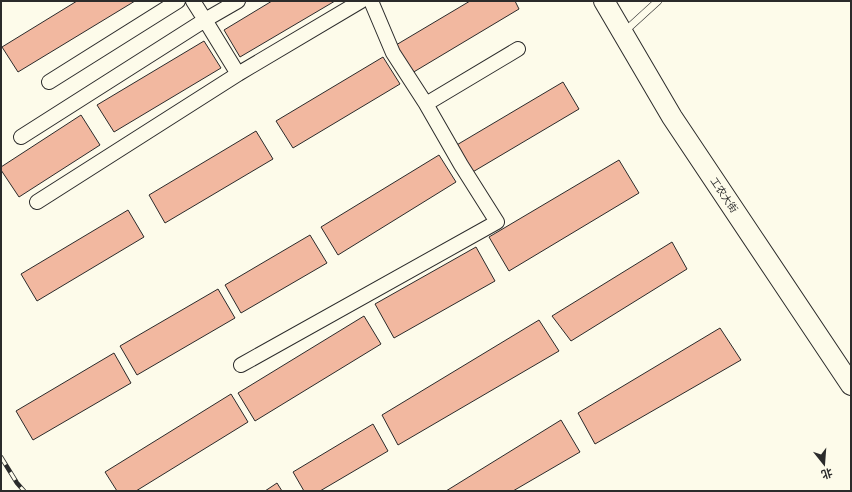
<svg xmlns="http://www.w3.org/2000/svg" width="852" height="492" viewBox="0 0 852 492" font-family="Quicksand,'Noto Sans SC',sans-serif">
<rect width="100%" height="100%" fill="#fdfbea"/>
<!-- building -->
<path fill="#f2b8a0" stroke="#2b2b2b" d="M77 1H135L18 72 2 47Z
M272 1H335L240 57 224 30Z
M470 1H515L519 9 412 73 396 45Z
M204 41 221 68 114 132 97 105Z
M383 57 400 84 293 148 276 121Z
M563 82 579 109 471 173 455 146Z
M81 115 100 145 19 197 1 170V167Z
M256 131 273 159 165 223 149 195Z
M439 155 456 182 338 255 321 227Z
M619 160 639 193 509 271 489 237Z
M128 210 144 237 37 301 21 274Z
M310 235 327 263 241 313 225 285Z
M672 242 687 269 571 341 552 316Z
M476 247 495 281 394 338 375 304Z
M218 289 235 318 137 375 120 346Z
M364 316 381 344 255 421 238 393Z
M539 320 559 351 398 445 382 415Z
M720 328 741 360 595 444 578 413Z
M114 353 131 383 33 440 16 411Z
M231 394 248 422 136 491H117L105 472Z
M561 420 580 452 513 491H446Z
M373 424 388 451 320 491H304L293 472Z
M277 483 282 491H265Z"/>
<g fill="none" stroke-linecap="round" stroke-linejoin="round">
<defs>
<path id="lane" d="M624 32 658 1"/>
<path id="street" d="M193 1 205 20 238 1
M49 82 178 1
M426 104 518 49
M21 137 205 20 238 74 361 1
M37 202 238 74
M241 365 497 222 461 165 426 104 393 53 371 1"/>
<path id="secondary" d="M604 1 672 117 851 385"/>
</defs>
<!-- lane casing -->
<use href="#lane" stroke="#2b2b2b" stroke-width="8"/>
<!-- street casing -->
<use href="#street" stroke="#2b2b2b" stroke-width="16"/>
<!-- secondary casing -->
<use href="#secondary" stroke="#2b2b2b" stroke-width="22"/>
<!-- lane -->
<use href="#lane" stroke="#fdfbea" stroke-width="7"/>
<!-- street -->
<use href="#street" stroke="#fdfbea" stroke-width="14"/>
<!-- secondary -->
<use href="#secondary" stroke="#fdfbea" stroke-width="20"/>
<defs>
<path id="rail" d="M1 457 17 483 24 491"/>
</defs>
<!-- rail casing -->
<use href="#rail" stroke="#2b2b2b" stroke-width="4.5"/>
<!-- rail -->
<use href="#rail" stroke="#fdfbea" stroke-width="3" stroke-dasharray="9" stroke-linecap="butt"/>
</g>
<g text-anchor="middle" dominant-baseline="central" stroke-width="3" stroke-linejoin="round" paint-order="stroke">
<!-- street labels -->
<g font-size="10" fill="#2b2b2b" stroke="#fdfbea">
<text transform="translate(724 195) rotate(56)">工农大街</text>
</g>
</g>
<!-- border -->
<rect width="852" height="492" fill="none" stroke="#2b2b2b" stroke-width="4"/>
<!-- north arrow -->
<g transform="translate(824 464) rotate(163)" stroke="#fdfbea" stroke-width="3" paint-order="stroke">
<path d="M0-3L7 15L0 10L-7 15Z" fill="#2b2b2b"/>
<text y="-6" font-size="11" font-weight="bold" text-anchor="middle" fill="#2b2b2b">北</text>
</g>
</svg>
